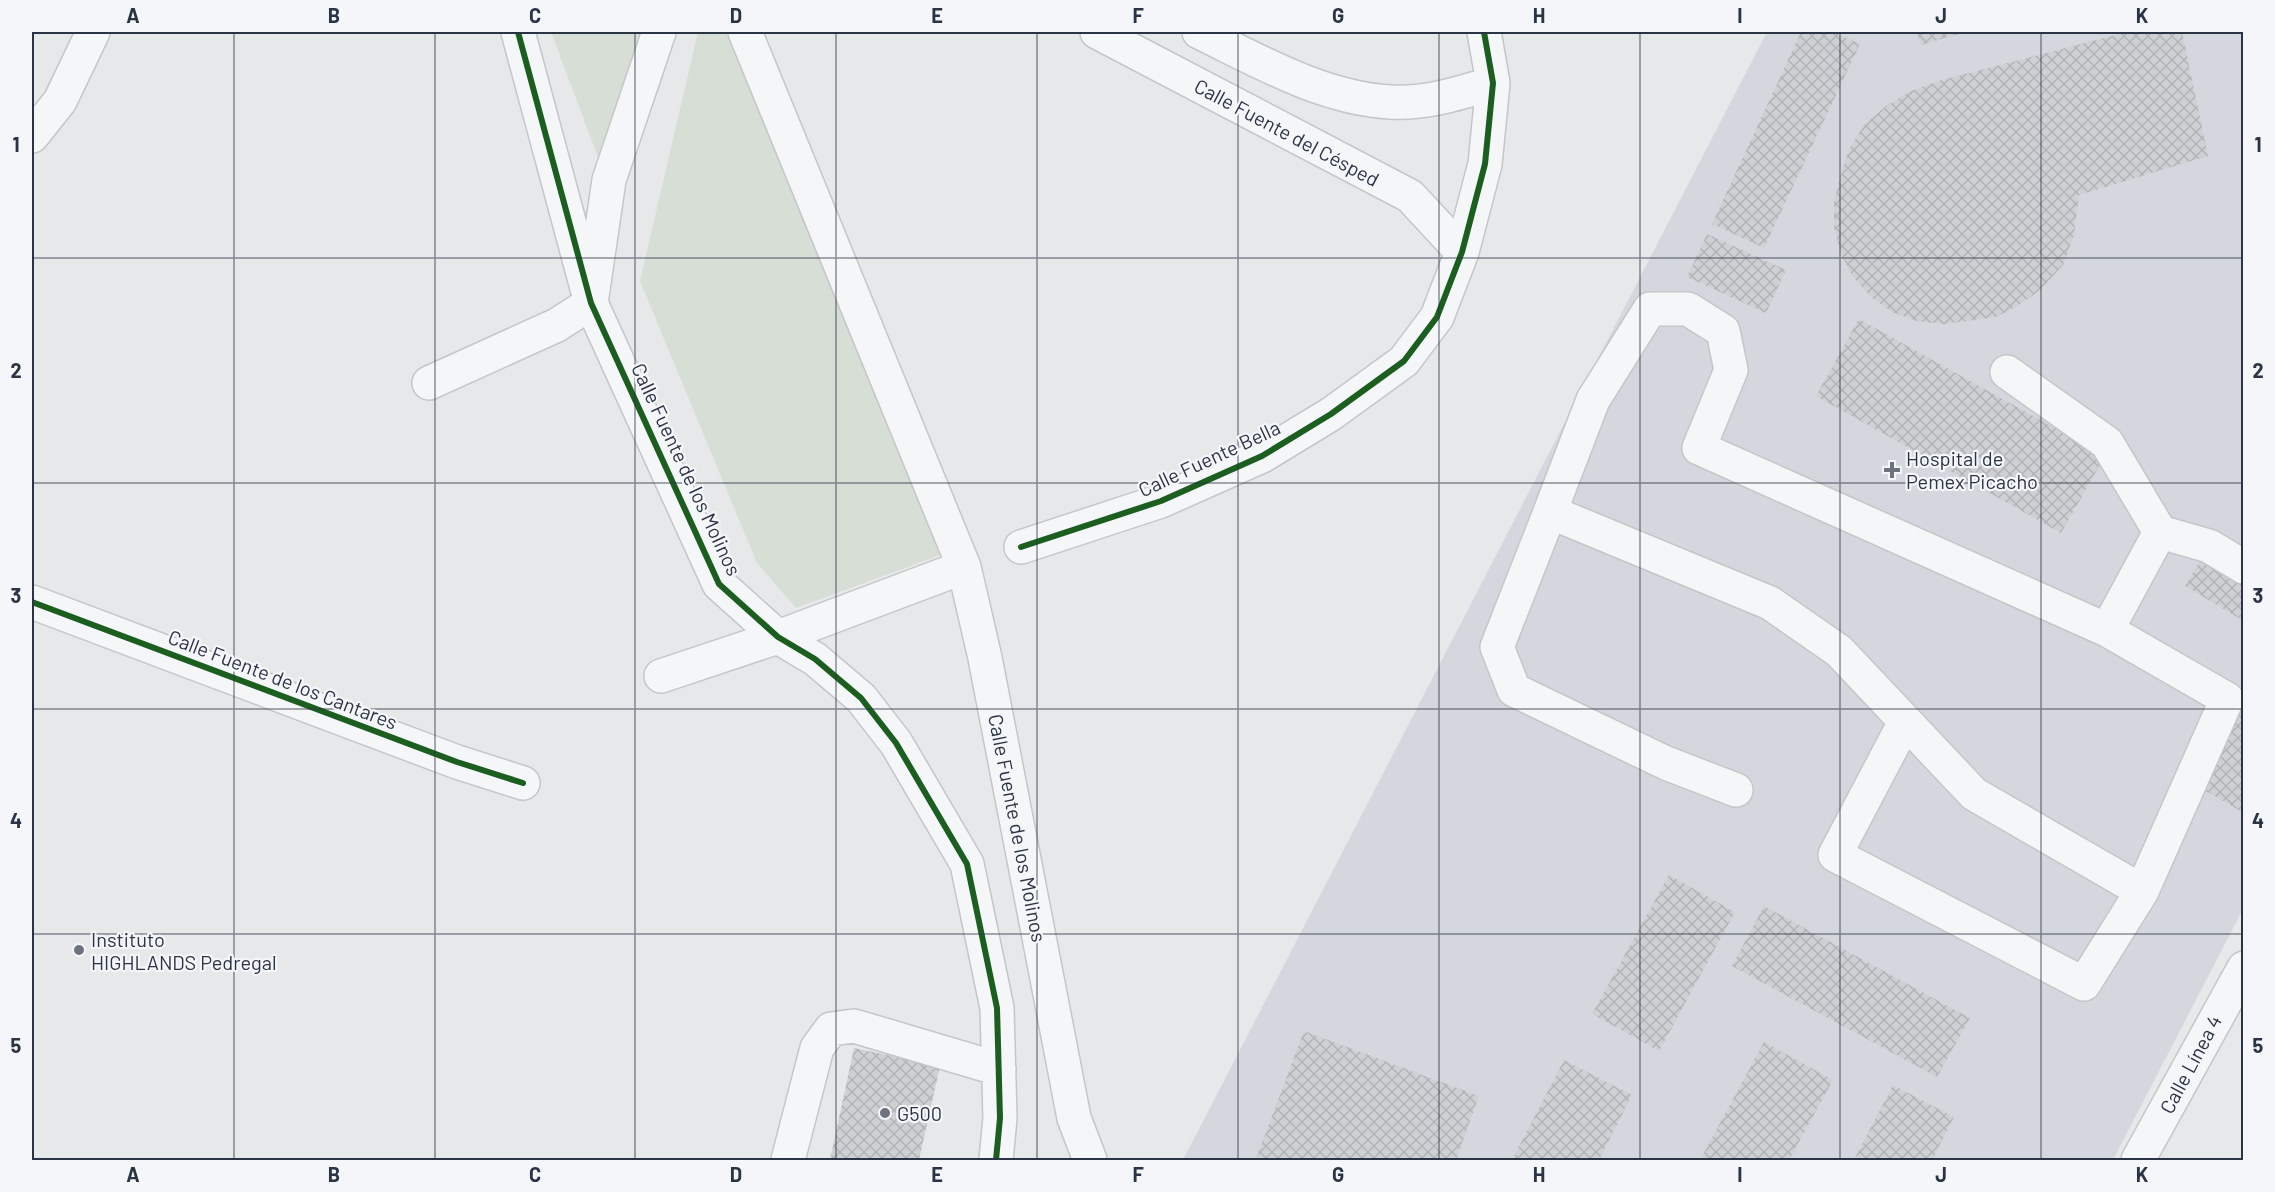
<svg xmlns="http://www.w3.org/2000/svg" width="2275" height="1192" viewBox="0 0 2275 1192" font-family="Barlow,sans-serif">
<defs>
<pattern id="building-cross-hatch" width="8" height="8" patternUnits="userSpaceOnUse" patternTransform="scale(1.5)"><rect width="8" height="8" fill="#ced0d3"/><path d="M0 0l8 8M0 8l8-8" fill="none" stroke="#b1b3b6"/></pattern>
</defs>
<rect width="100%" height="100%" fill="#e6e8ea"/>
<!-- built -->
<path fill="#d4d7dd" d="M1767 32H2243V909L2113 1160H1183Z"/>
<!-- green -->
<path fill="#d6ded6" d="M551 32H643L598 157Z
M698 32H727L957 549 796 608 757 563 640 281Z"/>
<!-- building -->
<path fill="url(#building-cross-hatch)" d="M1801 32H1833L1860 44 1764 248 1712 224Z
M1917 32H1966L1921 45Z
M2127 32H2182L2208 156 2079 195 2074 235 2063 265 2039 291 2016 307 1996 317 1944 324 1917 321 1892 312 1871 297 1853 277 1841 254 1834 227V201L1841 175 1849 150 1864 125 1886 106 1911 91 1942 80Z
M1707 234 1786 270 1766 313 1687 277Z
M1859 319 2105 456 2061 533 1816 396Z
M2202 558 2244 582V621L2185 586Z
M2244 706V813L2197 786Z
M1669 875 1735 912 1659 1051 1592 1014Z
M1764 906 1970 1018 1937 1077 1732 966Z
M1304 1031 1479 1096 1456 1160 1256 1159Z
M1764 1042 1833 1080 1789 1160H1700Z
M854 1048 940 1066 919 1160H830Z
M1564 1060 1632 1095 1599 1160H1512Z
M1893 1085 1954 1117 1932 1160H1854Z"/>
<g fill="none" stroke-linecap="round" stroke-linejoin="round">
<defs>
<path id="minor" d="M518 32 591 303 719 584 778 637 815 659 861 698 896 743 967 864 997 1008 1000 1118 996 1160
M745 32 964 567 985 658 1074 1118 1090 1160
M1097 32 1410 196 1462 252
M1199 32C1259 61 1322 98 1390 102 1426 104 1460 93 1493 83
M32 136 60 101 93 32
M2007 372 2107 443 2160 532
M429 383 557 325 591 303 609 180 659 32
M1550 512 1593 400 1650 309H1688L1723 331 1731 370 1699 448 2107 630 2160 532 2209 546 2244 567
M1021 547 1161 501 1262 456 1331 414 1404 361 1437 317 1462 252 1485 164 1493 83 1484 32
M32 602 457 762 523 783
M661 676 778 637 964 567
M1905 722 1835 855 2084 984 2142 891
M1736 790 1666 763 1514 690 1497 647 1550 512 1770 603 1839 651 1974 794 2142 891 2227 699 2107 630
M788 1160 817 1048 831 1029 854 1026 999 1069
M2138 1160 2244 968"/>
</defs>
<!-- minor casing -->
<use href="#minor" stroke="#c4c6c8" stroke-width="36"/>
<!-- minor -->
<use href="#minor" stroke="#f5f6f7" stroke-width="33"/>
<defs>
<path id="cycleway" d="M518 32 591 303 719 584 778 637 815 659 861 698 896 743 967 864 997 1008 1000 1118 996 1160
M1021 547 1161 501 1262 456 1331 414 1404 361 1437 317 1462 252 1485 164 1493 83 1484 32
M32 602 457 762 523 783"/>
</defs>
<!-- cycleway casing -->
<use href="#cycleway" stroke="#f4f6f9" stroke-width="10"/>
<!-- cycleway -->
<use href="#cycleway" stroke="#1b5e20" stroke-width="6"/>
</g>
<!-- grid -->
<path fill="none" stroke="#2b3445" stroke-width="1.5" stroke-opacity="0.55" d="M234 32V1160M435 32V1160M635 32V1160M836 32V1160M1037 32V1160M1238 32V1160M1439 32V1160M1640 32V1160M1840 32V1160M2041 32V1160M32 258H2244M32 483H2244M32 709H2244M32 934H2244"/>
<!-- markers -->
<g fill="#6c737f" stroke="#f4f6f9" stroke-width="2">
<path d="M1889 461h6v6h6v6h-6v6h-6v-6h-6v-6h6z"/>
<circle cx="79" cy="950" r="6"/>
<circle cx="885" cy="1113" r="6"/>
</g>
<g text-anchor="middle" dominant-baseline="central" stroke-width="4.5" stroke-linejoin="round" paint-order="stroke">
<!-- street labels -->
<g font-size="20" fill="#2b3445" stroke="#f4f6f9">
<text transform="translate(1287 132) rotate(28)">Calle Fuente del Césped</text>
<text transform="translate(1209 458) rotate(-25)">Calle Fuente Bella</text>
<text transform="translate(687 469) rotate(65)">Calle Fuente de los Molinos</text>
<text transform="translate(283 679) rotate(21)">Calle Fuente de los Cantares</text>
<text transform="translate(1018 828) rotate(79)">Calle Fuente de los Molinos</text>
<text transform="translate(2190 1064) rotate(-62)">Calle Línea 4</text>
</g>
<!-- poi labels -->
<g font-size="20" fill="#2b3445" stroke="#f4f6f9" text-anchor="start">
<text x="1906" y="458">Hospital de<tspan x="1906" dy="23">Pemex Picacho</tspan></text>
<text x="91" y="939">Instituto<tspan x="91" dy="23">HIGHLANDS Pedregal</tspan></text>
<text x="897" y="1113">G500</text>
</g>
</g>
<!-- border -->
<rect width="2275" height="1192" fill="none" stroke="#f4f6f9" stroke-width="66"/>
<rect x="33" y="33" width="2209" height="1126" fill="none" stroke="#2b3445" stroke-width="2"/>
<g font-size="20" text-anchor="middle" font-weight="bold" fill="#2b3445">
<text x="133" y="23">A</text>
<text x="334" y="23">B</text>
<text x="535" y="23">C</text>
<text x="736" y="23">D</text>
<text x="937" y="23">E</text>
<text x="1138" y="23">F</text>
<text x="1338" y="23">G</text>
<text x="1539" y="23">H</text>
<text x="1740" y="23">I</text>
<text x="1941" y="23">J</text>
<text x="2142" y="23">K</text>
<text x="16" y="152">1</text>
<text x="2258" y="152">1</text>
<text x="16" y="378">2</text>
<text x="2258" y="378">2</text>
<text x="16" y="603">3</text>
<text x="2258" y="603">3</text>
<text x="16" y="828">4</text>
<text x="2258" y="828">4</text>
<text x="16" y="1053">5</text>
<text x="2258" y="1053">5</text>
<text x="133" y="1182">A</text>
<text x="334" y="1182">B</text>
<text x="535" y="1182">C</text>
<text x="736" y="1182">D</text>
<text x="937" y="1182">E</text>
<text x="1138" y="1182">F</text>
<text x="1338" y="1182">G</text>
<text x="1539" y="1182">H</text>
<text x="1740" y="1182">I</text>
<text x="1941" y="1182">J</text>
<text x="2142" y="1182">K</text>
</g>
</svg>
